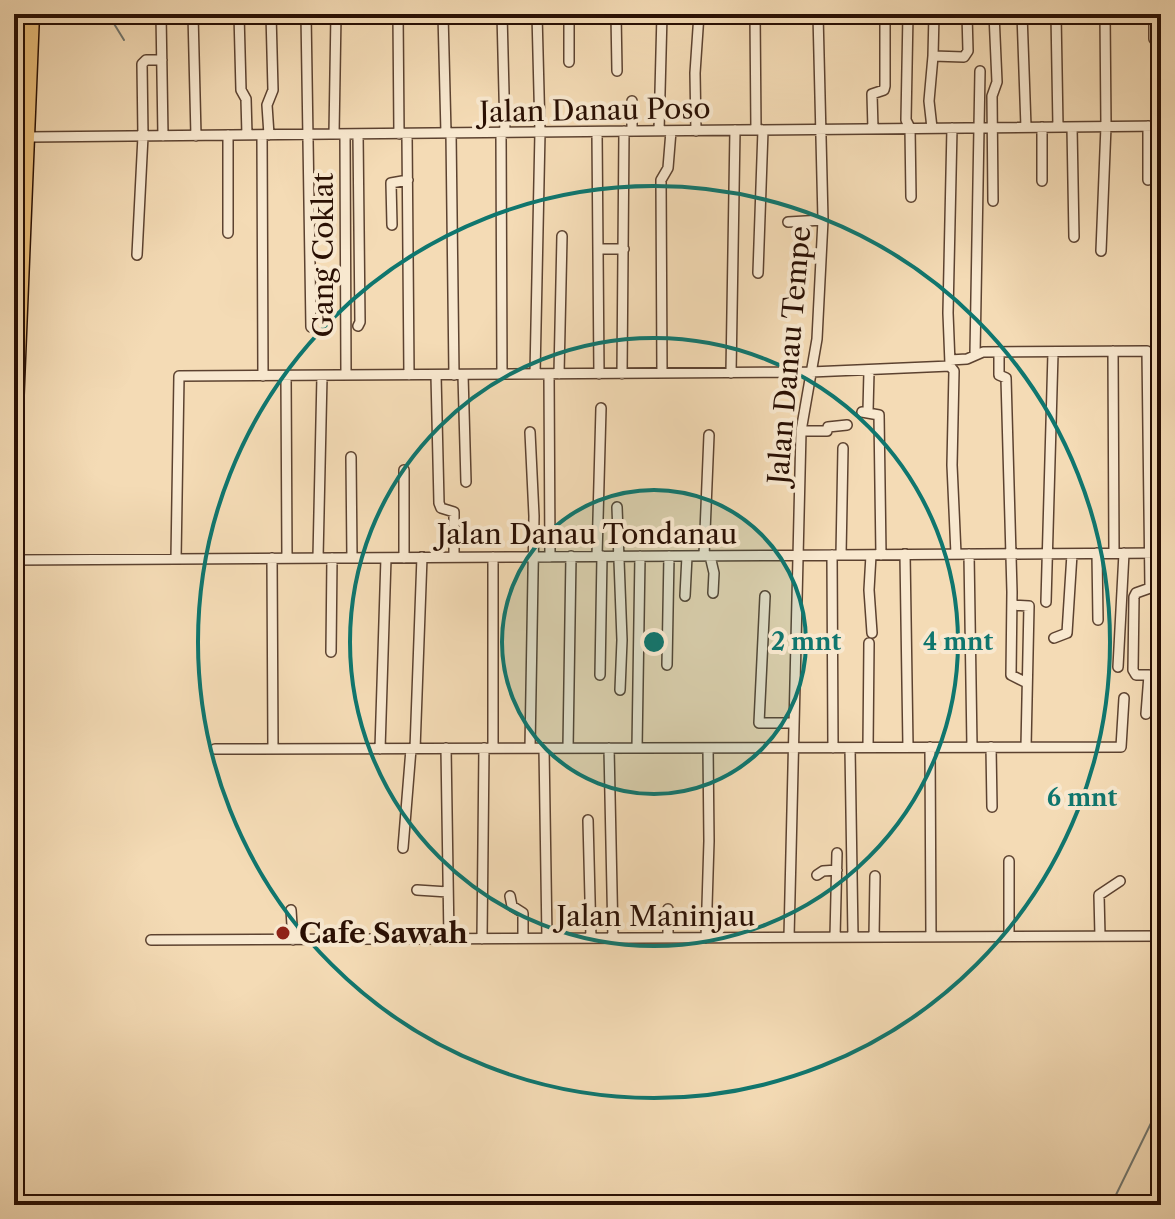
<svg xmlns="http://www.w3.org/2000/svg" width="1175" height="1219" viewBox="0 0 1175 1219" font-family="'Libre Caslon Text',serif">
<rect width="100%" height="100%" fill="#f4dbb5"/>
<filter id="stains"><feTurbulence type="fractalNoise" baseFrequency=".0025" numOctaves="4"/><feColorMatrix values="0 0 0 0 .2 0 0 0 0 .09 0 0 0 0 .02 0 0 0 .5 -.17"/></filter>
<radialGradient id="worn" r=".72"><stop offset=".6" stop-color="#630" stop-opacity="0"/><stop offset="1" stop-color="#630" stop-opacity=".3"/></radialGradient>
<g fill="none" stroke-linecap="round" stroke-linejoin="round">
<!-- stream -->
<path stroke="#6f756e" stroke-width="2" d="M108 14 124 40
M1158 932 1161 866
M1159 939 1161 953
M1111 1205 1155 1115 1161 1021"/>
<defs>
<path id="minor" d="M161 14 163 136
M193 14 196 136
M239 14 241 90 246 99 247 135
M306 14 311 327
M398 14 399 134
M443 14 446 133
M502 14 505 133
M569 14V62
M616 14 617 71
M755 14 756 130
M908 14 906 120 910 128 911 197
M934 14 933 56 964 57 968 51 967 14
M1022 14 1026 127
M1056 14 1058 127
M1154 39V14
M1148 126V180
M1072 127 1074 237
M932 128 929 101 933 56
M873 129 872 94 884 90 885 86V14
M632 131V101
M659 131 662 14
M696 131 695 73 699 14
M597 132 599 374
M451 133 454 375
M501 133 502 374
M334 134 336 14
M345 134 346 375
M407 134 409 375
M262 135 263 376
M269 135 267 105 273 90 271 14
M29 137 1161 126
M14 138H20
M1042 181V127
M993 201 992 96 997 82 994 14
M788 222 823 220
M392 225 391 183 408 180
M228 233V135
M598 249H624
M1101 251 1106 126 1105 14
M137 255 143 136 142 64 146 60H162
M758 273 763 130
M358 326 360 322 358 134
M1113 351 1114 553
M999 353V375L1006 378 1012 592 1011 675 1027 683
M975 354 980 71
M950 360 967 359 983 352 1147 351 1150 588 1136 593 1134 597 1133 670 1136 675H1149L1146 714
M950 364 948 313 952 128
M662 373 661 180 668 168 671 131
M731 373 735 130
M535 374 540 132 537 14
M549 374 550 557
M559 374 562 236
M622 374 624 131
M436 375 439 503 441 508 454 512V557
M463 375 466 482
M286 376 287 558
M868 411 869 371
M862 412 879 415 881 555
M801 431H827L828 427 847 425
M530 432 534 516 530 748
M351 457 352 558
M404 470V558
M617 507 622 640 620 690
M1097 553 1098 620
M905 554 908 747
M969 554 972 747
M832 555 833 748
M841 555 843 448
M871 555 869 590 872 633
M597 556 601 408
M704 556 709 435
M710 556 714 573 713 593
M272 558 273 749
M318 558 322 376
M176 559 179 376 811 372 950 366 954 371 952 465 956 554
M14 560 1161 553
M685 596 687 556
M765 596 759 723H792
M1046 602 1053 353
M1012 605 1029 606 1026 747
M1054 638 1067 633 1072 554
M331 652 332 558
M667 665 669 556
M1118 667 1124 553
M600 675 602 556
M868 747 869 643
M930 747 931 937
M991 747 992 807
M446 748 449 939
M493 748V557
M544 748 547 938
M568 748 571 556
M609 748 613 938
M637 748 640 556
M850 748 853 937
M215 749 1121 747 1124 698
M380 749 386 558
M415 749 422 557
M588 820 591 938
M403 848 411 749
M1009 861V936
M817 875 823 871 837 870
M417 890 448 892
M510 896 512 906 523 913V938
M291 910 293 940
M1100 936 1099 895 1120 881
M789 937 801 431 817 339 823 220 818 14
M835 937 837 853
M874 937 875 876
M668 938V909
M706 938 709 841 708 748
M482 939 484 748
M151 940 1161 936"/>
<path id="highway" d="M21 106 24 14
M14 253 20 149
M14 481 33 14"/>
</defs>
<!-- minor casing -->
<use href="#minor" stroke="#5c4230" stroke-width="12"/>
<!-- highway casing -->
<use href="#highway" stroke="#290f03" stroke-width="15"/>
<!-- minor -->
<use href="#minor" stroke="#f8e8cf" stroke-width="9"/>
<!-- highway -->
<use href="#highway" stroke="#eabe7a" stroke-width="12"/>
</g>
<!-- distance rings -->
<circle cx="654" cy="642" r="152" fill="#0f766e" fill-opacity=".12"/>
<g fill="none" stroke="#0f766e" stroke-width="4">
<circle cx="654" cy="642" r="152"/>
<circle cx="654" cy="642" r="304"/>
<circle cx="654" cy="642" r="456"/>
</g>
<!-- markers -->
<circle fill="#8f2418" stroke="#f8e8cf" stroke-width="3" cx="283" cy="933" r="8"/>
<g text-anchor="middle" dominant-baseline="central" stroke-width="8" stroke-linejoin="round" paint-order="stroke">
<!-- street labels -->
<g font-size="28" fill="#290f03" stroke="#f8e8cf">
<text transform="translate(595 110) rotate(-1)">Jalan Danau Poso</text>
<text transform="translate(323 255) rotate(-90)">Gang Coklat</text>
<text transform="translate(789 355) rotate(-85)">Jalan Danau Tempe</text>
<text x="587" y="534">Jalan Danau Tondanau</text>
<text x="656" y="916">Jalan Maninjau</text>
</g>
<!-- poi labels -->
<g font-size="28" font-weight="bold" fill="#290f03" stroke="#f8e8cf" text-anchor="start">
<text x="299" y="933">Cafe Sawah</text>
</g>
</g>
<circle cx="654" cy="642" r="12" fill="#0f766e" stroke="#f8e8cf" stroke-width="4"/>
<g font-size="24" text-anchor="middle" font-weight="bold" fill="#0f766e" stroke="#f8e8cf" stroke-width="8" stroke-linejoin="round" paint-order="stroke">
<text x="806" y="650">2 mnt</text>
<text x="958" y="650">4 mnt</text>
<text x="1082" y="806">6 mnt</text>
</g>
<!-- margin -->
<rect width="1175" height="1219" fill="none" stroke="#f4dbb5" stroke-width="48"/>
<rect x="16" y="16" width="1143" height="1187" fill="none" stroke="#290f03" stroke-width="4"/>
<rect x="24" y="24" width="1127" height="1171" fill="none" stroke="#290f03" stroke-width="2"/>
<rect width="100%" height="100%" filter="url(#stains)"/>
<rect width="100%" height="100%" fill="url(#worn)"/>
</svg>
